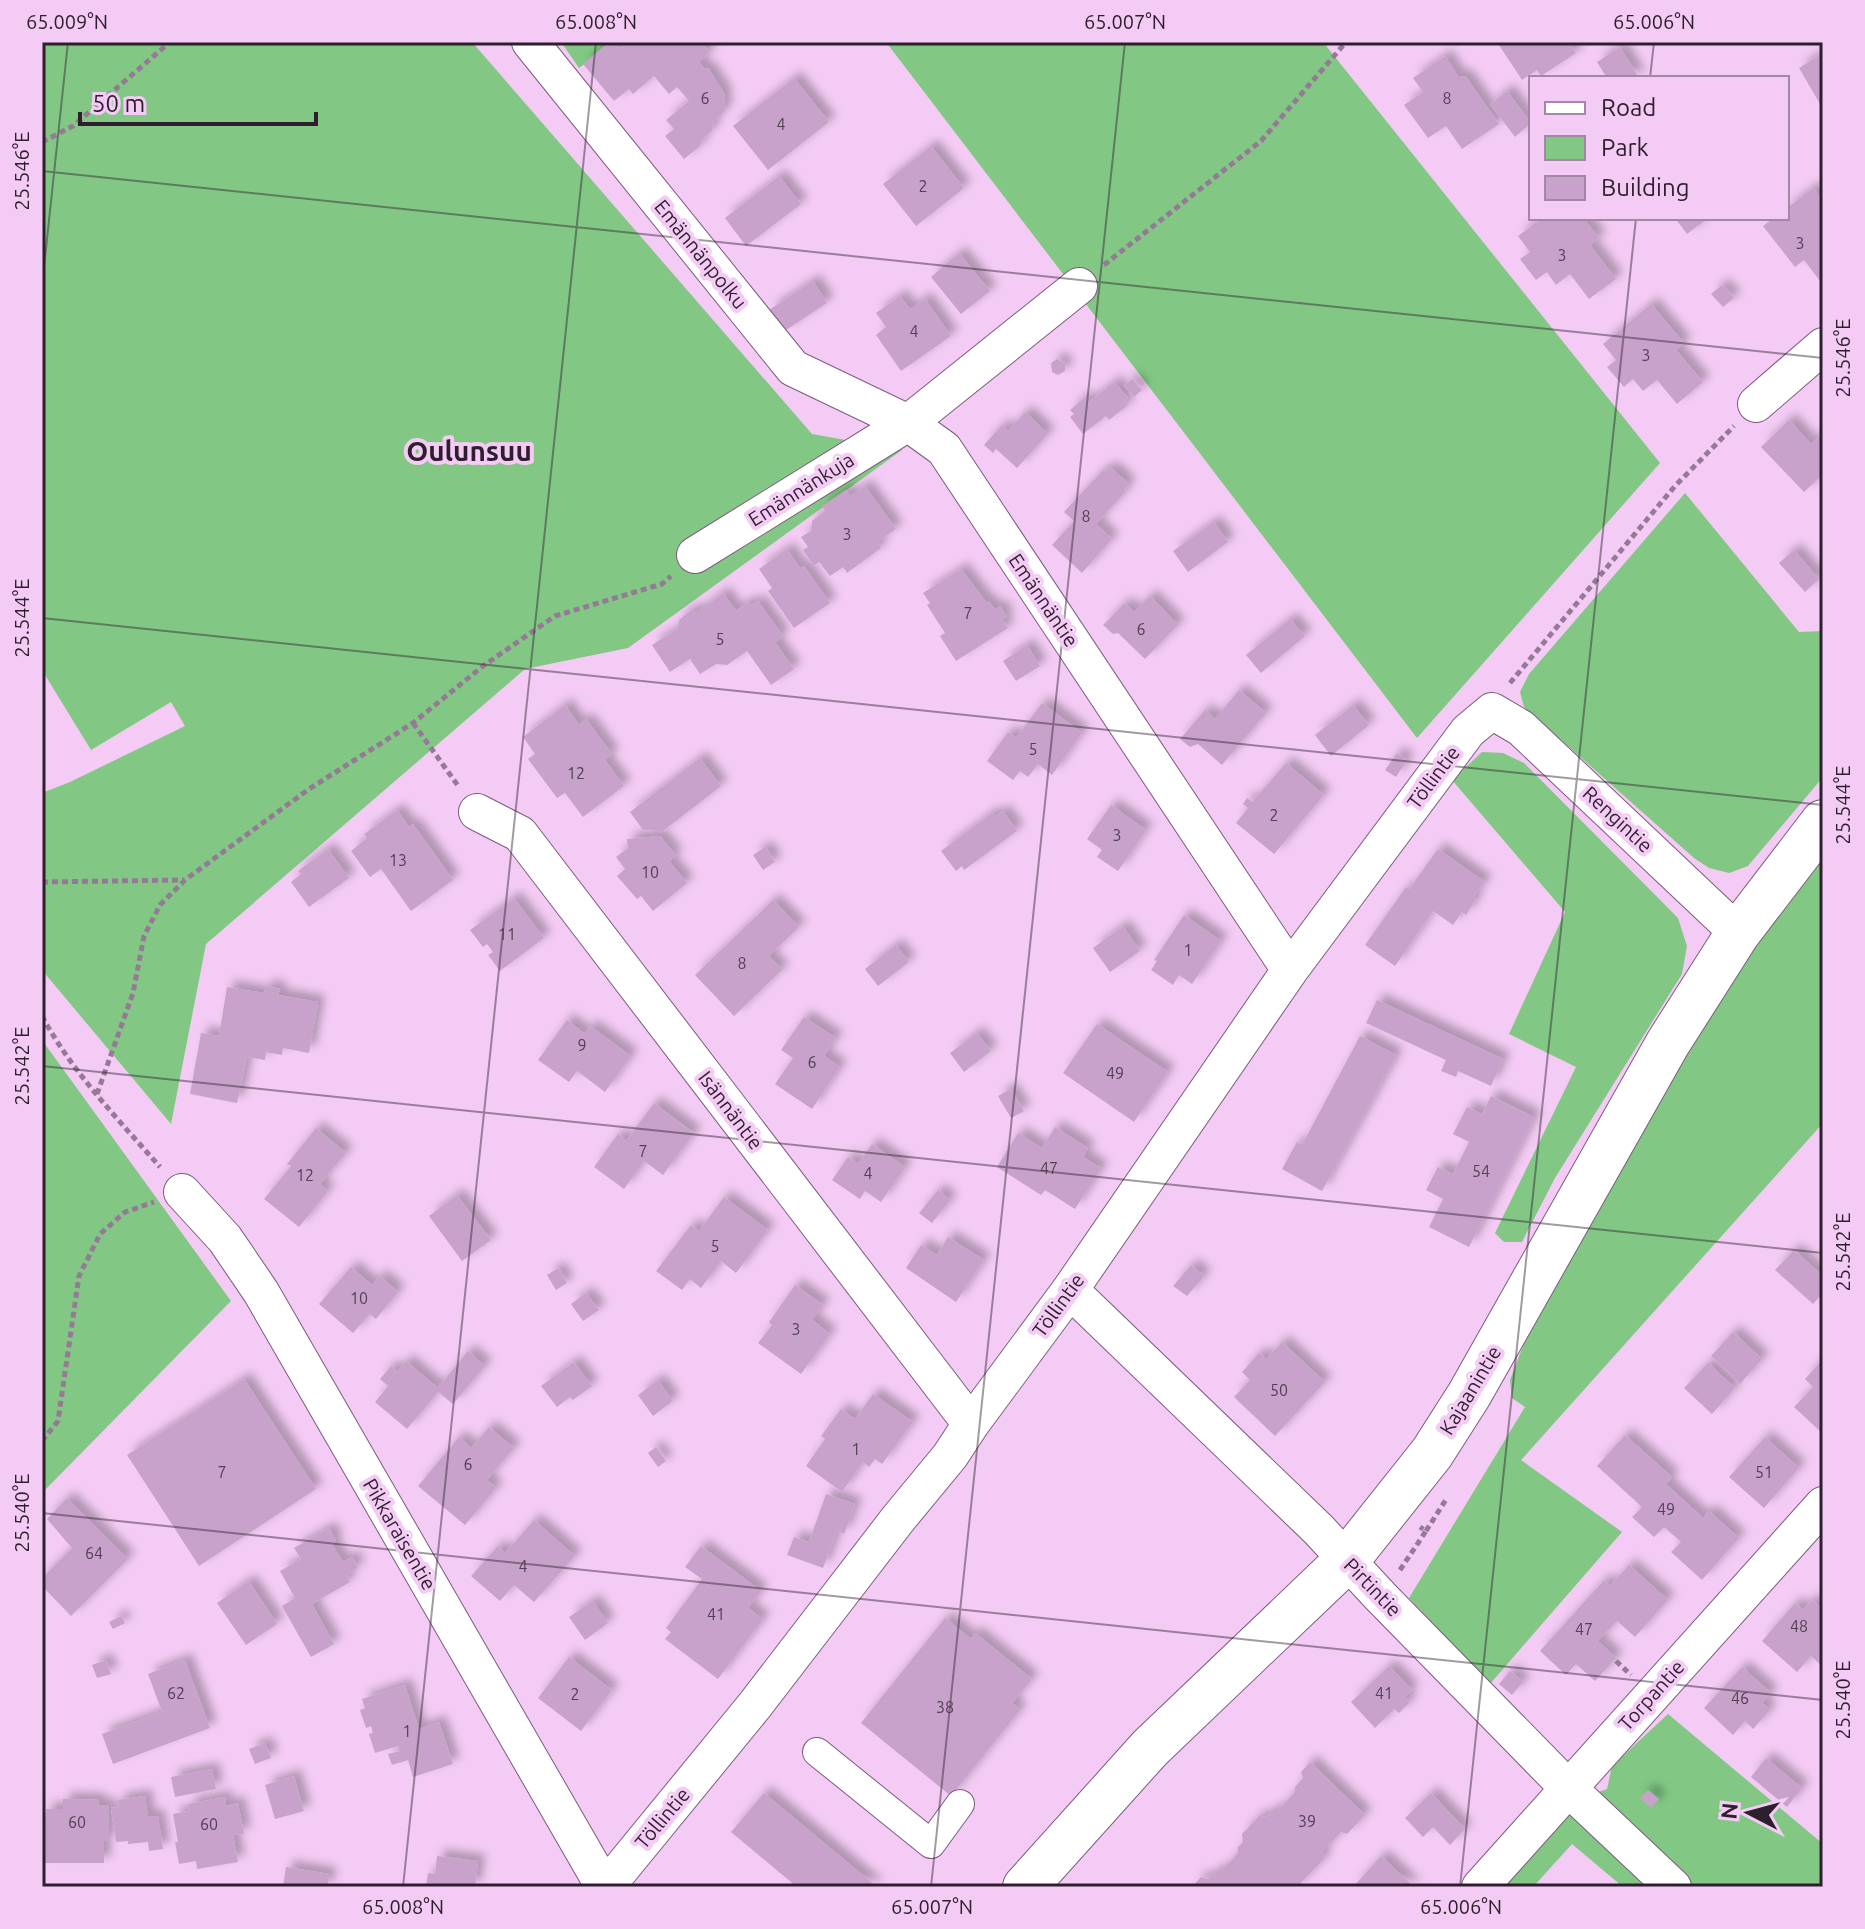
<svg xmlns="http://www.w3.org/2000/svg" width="1865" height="1929" viewBox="0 0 1865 1929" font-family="Ubuntu,sans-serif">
<defs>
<filter id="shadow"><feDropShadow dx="7" dy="-7" stdDeviation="4" flood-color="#0004"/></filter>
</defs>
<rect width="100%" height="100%" fill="#f3cbf4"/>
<!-- green -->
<path fill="#82c884" d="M42 42H472L812 434 902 450 628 648 525 669 206 944 171 1124 42 970V793L70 782 185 726 171 702 91 750 42 670Z
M561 42H613L579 68Z
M886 42H1323L1660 463 1417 738Z
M1685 493 1799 632 1823 631V777L1748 866 1729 873 1709 868 1694 858 1524 707 1520 692 1529 674Z
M1482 752 1503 753 1524 763 1678 918 1687 946 1682 974 1555 1178 1522 1242H1504L1495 1233 1576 1067 1509 1034 1565 912 1452 780Z
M1823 854V1123L1521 1460 1622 1532 1490 1684 1409 1598 1525 1407 1512 1398 1510 1380 1531 1325 1734 972Z
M42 1040 231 1301 42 1493Z
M1668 1714 1823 1844V1887H1623L1572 1844 1533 1887H1490L1560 1805 1607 1789 1612 1766Z"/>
<!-- building -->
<path fill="#c8a2ca" filter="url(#shadow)" d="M609 42H614L619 48 626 42H708L704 46 710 52 699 62 704 68H708L724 93 725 111 714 121 712 131 702 139 700 146 684 159 665 136 674 129 666 120 689 101 677 87 669 94 654 76 633 94 629 89 614 101 583 64Z
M1497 42H1569L1576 53 1541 76 1537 70 1522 80Z
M1620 47 1639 78H1607L1597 62Z
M1823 53V109L1799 68Z
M1445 56 1458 76 1466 77 1499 124 1462 149 1446 126 1428 138 1404 105 1423 92 1413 78Z
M794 78 829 122 768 170 733 126Z
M1507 91 1531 123 1515 137 1490 104Z
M931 146 964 188 916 226 883 184Z
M779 176 801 204 746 246 725 218Z
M1813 188 1823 200V285L1804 260 1795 267 1763 226 1774 218H1787V208Z
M1542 218H1583L1599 238 1590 245 1616 279 1589 299 1570 274 1556 285 1547 272 1536 280 1520 259 1530 252 1518 236Z
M1675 218H1708L1687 234Z
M959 253 990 291 961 314 931 277Z
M813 281 827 303 783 332 769 310Z
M1722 285 1734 298 1723 307 1711 294Z
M900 296 910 309 925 299 951 336 901 371 876 335 886 327 876 313Z
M1651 304 1684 343 1676 350 1703 382 1677 404 1657 380 1643 391 1633 379 1624 387 1607 367 1616 360 1603 344Z
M1057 359 1065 363V371L1058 375 1052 372 1051 363Z
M1132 379 1142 390 1134 397 1124 385Z
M1114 382 1128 398 1124 401 1128 405 1109 420 1106 416 1083 434 1070 417 1074 414 1070 410 1085 397 1089 402Z
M1025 412 1048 434 1017 468 996 449 993 453 984 445 1002 425 1008 431Z
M1789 420 1811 444 1823 433V474L1804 492 1761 447Z
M1110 467 1129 484 1124 490 1126 491 1096 524 1112 539 1082 573 1052 545 1074 521 1064 512 1103 470 1106 472Z
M865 486 896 529 877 542 881 548 847 573 843 567 830 576 819 562 814 566 803 550 808 547 801 537 811 531 812 521 825 511 822 506 846 490 850 496Z
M1214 522 1228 542 1188 572 1173 551Z
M787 549 800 568 804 566 830 603 794 628 768 591 772 588 759 569Z
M1794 550 1819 579 1805 592 1779 563Z
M961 569 987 603 989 601 995 610 1000 606 1007 617 1002 619 1008 628 956 661 940 636 945 633 927 605 930 603 923 593Z
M723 593 736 611 748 602 751 606 758 601 783 636 775 642 794 669 771 685 747 651 727 665 716 664 700 674 690 659 670 672 652 645 678 628 679 620 690 611H699Z
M1150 596 1178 625 1145 659 1118 633 1113 634 1103 625 1125 603 1134 612Z
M1290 619 1305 636 1261 673 1246 655Z
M1027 645 1040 666 1016 681 1003 661Z
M1239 690 1266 713 1222 765 1198 744 1190 747 1180 739 1205 710 1215 719Z
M1042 703 1082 733 1052 775 1038 764 1028 777 1020 771 1013 780 987 761 1008 732 1016 738Z
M565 705 579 725 586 719 612 754 605 760 624 786 583 817 565 793 557 798 528 759 535 754 523 737Z
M1353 705 1369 725 1331 756 1315 735Z
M1397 753 1407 760 1396 777 1385 770Z
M700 758 721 786 663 831 643 830 630 812Z
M1286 763 1324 795 1274 854 1236 823 1248 808 1243 804 1247 798 1252 802Z
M1111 805 1146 830 1118 871 1097 857 1102 850 1087 839Z
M397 810 409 827 413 824 453 880 411 911 381 869 370 877 351 851 367 838 364 834Z
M1003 811 1017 831 964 870 962 866 956 871 941 851 992 813 995 817Z
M660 836 676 856 669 861 687 883 653 911 641 896 637 899 617 876 625 869 616 857 628 848 627 839Z
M765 847 775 862 763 870 753 855Z
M328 849 349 878 309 907 291 882 301 874 298 871Z
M1438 849 1485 882 1473 897 1476 899 1466 915 1462 912 1453 925 1433 911 1395 966 1365 945 1406 887 1409 889Z
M514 898 544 938 500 971 488 955 493 952 487 944 483 947 470 930Z
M773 900 799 927 769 956 782 970 734 1016 695 975Z
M1184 915 1221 941 1192 984 1179 975 1173 985 1151 970 1157 961 1154 960Z
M1123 926 1140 951 1110 972 1093 948Z
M896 945 909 962 878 986 865 969Z
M266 986 280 989 278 995 318 1002 309 1053 283 1048 282 1055 266 1052 265 1060 247 1057 237 1103 190 1094 201 1033 219 1036 227 987 264 993Z
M1377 1000 1503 1059 1491 1086 1458 1071 1456 1077 1441 1071 1446 1060 1366 1023Z
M804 1017 836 1038 824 1056 840 1067 812 1109 775 1084 793 1058 781 1050Z
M567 1020 585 1034 590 1026 631 1056 605 1092 577 1071 569 1082 538 1060Z
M1097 1024 1168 1072 1134 1122 1063 1073Z
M977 1033 991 1051 964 1072 950 1053Z
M1360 1036 1396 1055 1322 1191 1282 1169 1297 1142 1302 1145Z
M1010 1089 1024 1111 1011 1118 998 1096Z
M1491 1096 1534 1117 1469 1247 1429 1227 1443 1199 1426 1190 1438 1167 1453 1174 1469 1142 1453 1134 1467 1107 1482 1114Z
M654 1103 694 1133 663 1175 644 1161 624 1189 594 1167 618 1134 626 1141Z
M1055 1127 1088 1148 1083 1157 1101 1168 1075 1209 1045 1190 1041 1195 997 1167 1018 1133 1042 1148Z
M316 1128 346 1153 320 1184 328 1191 299 1227 264 1199 291 1166 287 1164Z
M872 1144 905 1167 881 1202 865 1191 860 1199 832 1180 848 1157 858 1164Z
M938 1190 950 1200 932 1223 919 1213Z
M457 1195 491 1240 462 1261 429 1216Z
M724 1197 768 1230 736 1273 721 1261 701 1288 690 1279 682 1290 656 1271 691 1225 699 1231Z
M948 1237 984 1260 956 1302 906 1268 921 1245 937 1255Z
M1794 1250 1823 1276V1293L1813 1304 1775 1270Z
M1191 1265 1204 1276 1187 1296 1173 1286Z
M351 1267 372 1285 380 1276 398 1292 376 1319 370 1314 353 1333 319 1304Z
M558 1268 567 1283 556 1290 547 1275Z
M795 1285 823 1305 812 1320 830 1334 801 1374 758 1343 772 1325 769 1322Z
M586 1293 599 1310 583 1321 571 1304Z
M1733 1332 1762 1359 1740 1384 1711 1356Z
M1282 1342 1325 1382 1275 1436 1234 1397 1250 1380 1242 1372 1259 1353 1266 1359Z
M468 1351 485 1366 453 1404 438 1392 407 1429 375 1402 388 1386 380 1379 391 1366 397 1372 406 1361 438 1388Z
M1823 1359V1434L1794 1407 1813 1387 1805 1379Z
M574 1362 592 1386 573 1400 570 1397 557 1407 541 1386Z
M1708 1363 1735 1388 1712 1414 1684 1388Z
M244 1379 316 1489 199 1566 127 1455Z
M658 1380 673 1401 653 1416 638 1395Z
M873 1394 913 1422 882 1464 875 1459 869 1467 863 1462 842 1492 806 1466 825 1439 821 1436 841 1409 855 1419Z
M489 1427 514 1448 487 1480 496 1488 465 1525 418 1486 459 1437 471 1448Z
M1625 1435 1672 1477 1666 1484 1703 1518 1709 1511 1739 1538 1702 1580 1671 1552 1681 1542 1664 1527 1654 1537 1632 1517 1642 1507 1597 1466Z
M1765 1437 1799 1468 1764 1508 1729 1477Z
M656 1447 666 1461 658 1467 648 1453Z
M826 1494 855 1504 844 1534 837 1531 823 1568 787 1555 794 1537 809 1542Z
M67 1498 128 1559 71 1616 42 1586V1578L72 1548 47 1519Z
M534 1520 575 1556 534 1602 514 1585 500 1601 471 1576 498 1546 505 1553Z
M329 1528 336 1541 332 1544 343 1562 352 1557 358 1568 346 1575 350 1582 312 1604 334 1644 311 1657 282 1606 295 1598 280 1571 301 1559 294 1548Z
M701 1546 761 1591 748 1608 763 1619 718 1679 665 1639 671 1632 666 1628 702 1579 685 1567Z
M1629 1565 1668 1600 1635 1637 1617 1621 1598 1641 1616 1658 1595 1681 1576 1664 1566 1675 1540 1651 1604 1580 1610 1586Z
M249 1581 277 1624 246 1645 217 1603Z
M1812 1600 1823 1610V1667L1811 1656 1797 1672 1762 1641 1795 1603 1803 1610Z
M593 1601 608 1623 585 1640 569 1617Z
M121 1616 125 1623 113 1629 109 1622Z
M945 1618 971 1639 975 1633 1032 1679 1012 1703 1020 1710 951 1796 861 1723Z
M569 1657 612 1690 581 1731 538 1698Z
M106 1660 111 1674 97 1678 92 1665Z
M185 1660 210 1728 113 1764 102 1734 162 1712 148 1674Z
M1389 1666 1412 1690 1405 1697 1410 1702 1399 1713 1394 1709 1375 1728 1351 1702Z
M1742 1667 1771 1693 1762 1703 1770 1710 1753 1729 1745 1721 1733 1735 1704 1708Z
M1510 1671 1523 1682 1512 1695 1499 1684Z
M405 1685 419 1729 439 1722 453 1764 413 1777 408 1760 392 1765 388 1754 400 1751 398 1746 375 1753 369 1734 373 1733 371 1726 366 1728 360 1710 365 1708 362 1699Z
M265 1743 271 1758 255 1764 249 1749Z
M1766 1758 1802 1788 1787 1807 1751 1777Z
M1310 1762 1365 1815 1347 1834 1341 1832 1331 1843 1322 1852 1324 1859 1297 1887H1192L1201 1877 1208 1879 1215 1872H1220L1230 1862 1238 1853V1847L1243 1842 1242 1834 1259 1816 1266 1817 1272 1811H1277L1295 1792V1787L1303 1778 1301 1772Z
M212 1769 216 1789 175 1797 171 1777Z
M294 1776 304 1811 275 1819 265 1785Z
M1648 1790 1659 1799 1651 1808 1640 1798Z
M764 1793 877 1887H797L731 1832Z
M1431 1793 1465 1829 1450 1845 1433 1827 1423 1837 1405 1818Z
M145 1796 148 1817 158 1816 163 1849 149 1851 148 1842 128 1844V1841L116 1842 111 1808 119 1807 118 1800Z
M225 1797 226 1806 238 1803 244 1834 233 1835 238 1862 197 1869 196 1861 179 1864 175 1842H178L173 1814 189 1811 188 1804Z
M63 1799 99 1800 98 1805H109V1841H104V1863H42L46 1809H63Z
M437 1856 478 1861 475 1887H426L428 1873 435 1874Z
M1381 1856 1411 1884 1414 1887H1353Z
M286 1867 329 1874 328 1887H283Z"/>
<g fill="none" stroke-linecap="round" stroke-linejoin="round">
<defs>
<path id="pedestrian" d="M817 1752 931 1844 960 1804"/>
<path id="minor" d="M530 42 793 368 908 423
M1079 286 908 423 944 449 1290 970
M1756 404 1823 346
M695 555 908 423
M477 812 520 834 971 1424
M182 1192 225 1239 261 1292 604 1887
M1070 1290 1319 1530 1380 1596 1568 1788 1673 1887
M606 1887 755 1705 898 1519 950 1456 971 1424 1070 1290 1290 970 1468 731 1492 711 1521 728 1738 933
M1480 1887 1823 1505"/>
<path id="secondary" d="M1025 1887 1150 1748 1347 1560 1432 1453 1469 1395 1668 1043 1738 933 1823 822"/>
</defs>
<!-- pedestrian casing -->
<use href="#pedestrian" stroke="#7d5b7f" stroke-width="30"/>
<!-- minor casing -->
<use href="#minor" stroke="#7d5b7f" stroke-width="38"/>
<!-- secondary casing -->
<use href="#secondary" stroke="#7d5b7f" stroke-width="46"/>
<!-- path -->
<path stroke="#967996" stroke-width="5" stroke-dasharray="6 4" stroke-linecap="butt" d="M42 142 73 126 170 42
M1104 265 1261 141 1346 42
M1510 683 1675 486 1734 426
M413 723 459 787
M42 882 184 880
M42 1016C72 1072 118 1119 160 1167
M97 1094 133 993 144 936 160 905 185 880 309 789 413 723 483 666 555 616 662 584 671 576
M42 1441 58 1421 79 1276 100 1234 125 1212 154 1202
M1426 1531 1447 1498
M1400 1570 1426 1531 1420 1527
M1616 1661 1631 1675"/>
<!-- pedestrian -->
<use href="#pedestrian" stroke="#fff" stroke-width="28"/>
<!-- minor -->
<use href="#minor" stroke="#fff" stroke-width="36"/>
<!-- secondary -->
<use href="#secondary" stroke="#fff" stroke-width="44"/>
</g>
<!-- ticks -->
<path fill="none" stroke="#2e1f2e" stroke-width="2" stroke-opacity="0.45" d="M1650 78 1654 42M42 171 1823 358M42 286 68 42M42 618 1823 805M42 1066 1823 1253M42 1513 1823 1700M403 1887 596 42M931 1887 1125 42M1460 1887 1636 218"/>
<g text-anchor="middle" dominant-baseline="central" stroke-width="8" stroke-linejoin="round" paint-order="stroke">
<!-- number labels -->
<g font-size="16" fill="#544055">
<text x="705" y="98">6</text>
<text x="1447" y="98">8</text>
<text x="781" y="124">4</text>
<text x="923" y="186">2</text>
<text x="1800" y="243">3</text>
<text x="1562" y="255">3</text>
<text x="914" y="331">4</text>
<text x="1646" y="355">3</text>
<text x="1086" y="516">8</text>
<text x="847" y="534">3</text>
<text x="968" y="613">7</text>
<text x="1141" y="629">6</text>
<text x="720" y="639">5</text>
<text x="1033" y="749">5</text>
<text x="576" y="773">12</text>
<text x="1274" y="815">2</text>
<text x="1117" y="835">3</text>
<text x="398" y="860">13</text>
<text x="650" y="872">10</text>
<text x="507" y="934">11</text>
<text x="1188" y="950">1</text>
<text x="742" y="963">8</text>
<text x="582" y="1045">9</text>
<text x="812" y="1062">6</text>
<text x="1115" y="1073">49</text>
<text x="643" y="1151">7</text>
<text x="1049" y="1168">47</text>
<text x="1481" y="1171">54</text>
<text x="868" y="1173">4</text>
<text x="305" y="1175">12</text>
<text x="715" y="1246">5</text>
<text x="359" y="1298">10</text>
<text x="796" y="1329">3</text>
<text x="1279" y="1390">50</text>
<text x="856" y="1449">1</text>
<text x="468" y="1464">6</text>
<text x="222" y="1472">7</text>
<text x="1764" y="1472">51</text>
<text x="1666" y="1509">49</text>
<text x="94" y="1553">64</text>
<text x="523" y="1566">4</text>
<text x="716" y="1614">41</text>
<text x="1799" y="1626">48</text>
<text x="1584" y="1629">47</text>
<text x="176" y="1693">62</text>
<text x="1384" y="1693">41</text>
<text x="575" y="1694">2</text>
<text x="1740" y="1698">46</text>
<text x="945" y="1707">38</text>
<text x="407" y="1731">1</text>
<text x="1307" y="1821">39</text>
<text x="77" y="1822">60</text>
<text x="209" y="1824">60</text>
</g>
<!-- street labels -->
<g font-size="20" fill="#2e1f2e" stroke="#f3cbf4">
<text transform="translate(701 254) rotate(51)">Emännänpolku</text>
<text transform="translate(801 489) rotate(-32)">Emännänkuja</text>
<text transform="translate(1044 600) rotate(56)">Emännäntie</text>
<text transform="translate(1433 777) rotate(-53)">Töllintie</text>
<text transform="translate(1618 819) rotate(43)">Rengintie</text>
<text transform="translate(731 1110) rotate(53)">Isännäntie</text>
<text transform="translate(1058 1305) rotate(-54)">Töllintie</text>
<text transform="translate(1470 1390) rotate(-59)">Kajaanintie</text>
<text transform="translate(400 1534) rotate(60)">Pikkaraisentie</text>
<text transform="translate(1373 1587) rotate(46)">Pirtintie</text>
<text transform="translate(1651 1695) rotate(-48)">Torpantie</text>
<text transform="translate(662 1818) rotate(-50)">Töllintie</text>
</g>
<!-- district labels -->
<g font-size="28" font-weight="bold" fill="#2e1f2e" stroke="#f3cbf4">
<text x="469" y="450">Oulunsuu</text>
</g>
</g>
<!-- border -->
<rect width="1865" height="1929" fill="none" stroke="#f3cbf4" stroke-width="88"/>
<!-- legend -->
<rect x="1529" y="76" width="260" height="144" fill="#f3cbf4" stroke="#a486a5" stroke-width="2"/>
<rect x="1545" y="102" width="40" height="12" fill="#ffffff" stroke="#a486a5" stroke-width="2"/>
<text x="1601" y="116" font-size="24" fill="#2e1f2e">Road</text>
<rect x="1545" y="136" width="40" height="24" fill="#82c884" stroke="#a486a5" stroke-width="2"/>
<text x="1601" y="156" font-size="24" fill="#2e1f2e">Park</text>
<rect x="1545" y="176" width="40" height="24" fill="#c8a2ca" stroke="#a486a5" stroke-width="2"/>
<text x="1601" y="196" font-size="24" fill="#2e1f2e">Building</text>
<!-- north arrow -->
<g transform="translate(1749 1813) rotate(276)" stroke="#f3cbf4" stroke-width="6" paint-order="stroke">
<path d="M0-6L14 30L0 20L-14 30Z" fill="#2e1f2e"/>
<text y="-12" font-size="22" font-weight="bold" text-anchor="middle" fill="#2e1f2e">N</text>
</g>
<!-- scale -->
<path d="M80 112v12h236v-12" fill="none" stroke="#2e1f2e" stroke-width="4"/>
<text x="92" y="112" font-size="24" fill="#2e1f2e" stroke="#f3cbf4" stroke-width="6" paint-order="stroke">50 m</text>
<rect x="44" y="44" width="1777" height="1841" fill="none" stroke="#2e1f2e" stroke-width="3"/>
<g font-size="20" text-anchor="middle" fill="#2e1f2e">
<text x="67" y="29">65.009°N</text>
<text x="596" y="29">65.008°N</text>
<text x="1125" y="29">65.007°N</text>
<text x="1654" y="29">65.006°N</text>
<text transform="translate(22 171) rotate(-90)" y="7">25.546°E</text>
<text transform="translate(1843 358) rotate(-90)" y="7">25.546°E</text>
<text transform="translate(22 618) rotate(-90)" y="7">25.544°E</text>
<text transform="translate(1843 805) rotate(-90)" y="7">25.544°E</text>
<text transform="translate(22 1066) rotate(-90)" y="7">25.542°E</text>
<text transform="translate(1843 1252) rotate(-90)" y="7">25.542°E</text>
<text transform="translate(22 1513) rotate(-90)" y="7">25.540°E</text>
<text transform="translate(1843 1700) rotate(-90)" y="7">25.540°E</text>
<text x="403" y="1914">65.008°N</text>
<text x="932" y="1914">65.007°N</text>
<text x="1461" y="1914">65.006°N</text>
</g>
</svg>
